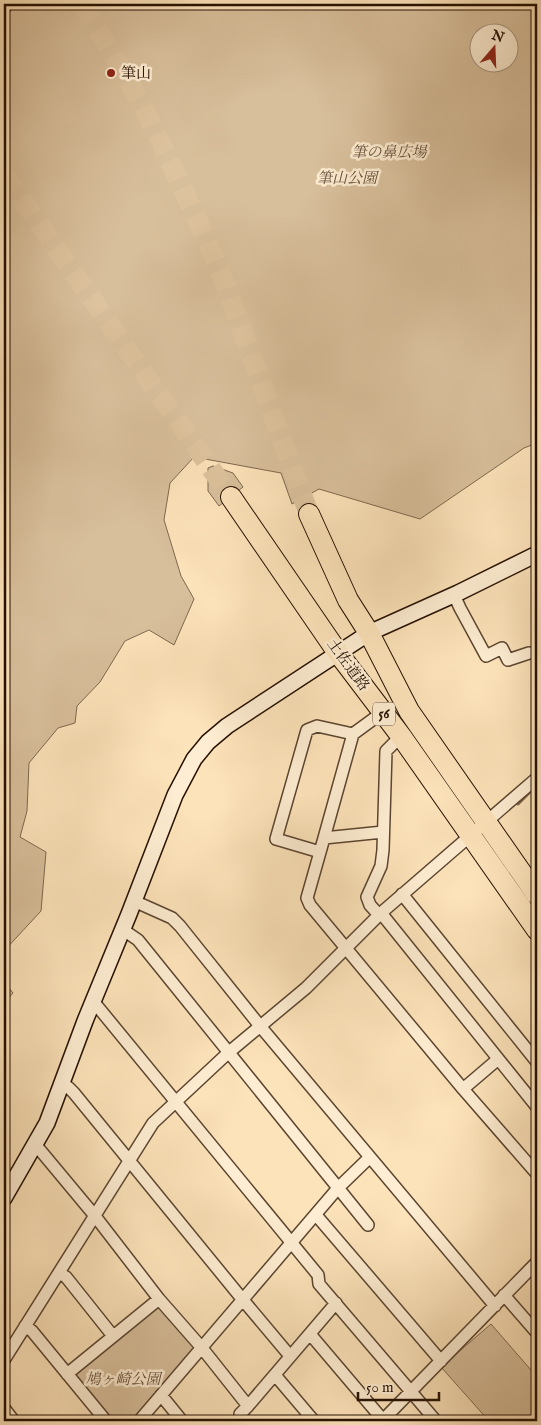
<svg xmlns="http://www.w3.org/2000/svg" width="541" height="1425" viewBox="0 0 541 1425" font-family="'IM FELL English','Noto Serif JP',serif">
<rect width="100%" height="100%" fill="#fde3ba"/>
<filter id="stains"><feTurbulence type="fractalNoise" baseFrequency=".004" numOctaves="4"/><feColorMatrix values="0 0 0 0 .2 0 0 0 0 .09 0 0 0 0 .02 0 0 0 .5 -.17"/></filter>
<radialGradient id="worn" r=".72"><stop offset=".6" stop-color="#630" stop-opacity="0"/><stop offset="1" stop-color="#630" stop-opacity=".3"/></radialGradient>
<!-- green -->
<path fill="#d8bf9b" stroke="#7e684e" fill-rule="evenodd" d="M4 4H537V443L524 448 420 519 319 489 292 504 281 473 194 457 170 483 164 520 181 576 194 599 174 645 149 630 125 641 100 682 77 706 75 723 58 728 29 763 27 811 20 837 46 852 41 911 4 951ZM478 32H508V62H478Z
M213 466 233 473 243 487 219 506 208 491V468Z
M4 982 13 993 4 1003Z
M158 1305 196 1348 136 1421H110L72 1374Z
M491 1324 537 1377V1421H489L441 1367Z"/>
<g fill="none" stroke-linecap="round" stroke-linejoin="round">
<!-- stream -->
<path stroke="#7b634b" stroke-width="3" d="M518 804 537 785"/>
<!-- highway-tunnel -->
<path stroke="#ddc39e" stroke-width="20" stroke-dasharray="20 10" stroke-linecap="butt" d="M82 4 117 61 149 118 205 236 225 283 309 514
M4 174 231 497"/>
<defs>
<path id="street" d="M454 595 460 608 486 656 502 648 508 660 529 653
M383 832 324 838 307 898 310 905 463 1089 537 1174
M324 838 353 734
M320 852 276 839 307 730 317 726 353 734 383 712
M402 894 537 1062
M134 901 172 918 180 926 260 1026 495 1306
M381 913 537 1107
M379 915 370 905 367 897 381 866 383 850 386 751 401 736
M122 929 138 940 368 1225
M93 1001 318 1275 319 1284 436 1421
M62 1083 68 1087 74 1093 243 1300 290 1356
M463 1089 497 1060
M35 1144 95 1216 159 1299 202 1348 248 1406 336 1303
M316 1215 441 1361
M59 1273 66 1277 113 1336
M504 1295 537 1333
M25 1326 32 1331 106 1421
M310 1334 383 1420
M4 1360 153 1123 228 1053 306 988 381 913 537 778
M67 1374 159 1299
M275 1375 314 1421
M161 1395 182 1421
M4 1408 14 1421
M139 1421 338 1188 370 1157
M246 1421 240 1414 248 1406
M382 1421 537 1262"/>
<path id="secondary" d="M4 5 5 4
M4 1198 47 1123 85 1021 129 914 175 795 194 759 208 742 227 726 369 633 458 593 537 554"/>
<path id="highway" d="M231 497 338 653 401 736 537 930
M309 514 348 600 369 633 409 711 537 895"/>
</defs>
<!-- street casing -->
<use href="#street" stroke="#5b4530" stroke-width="14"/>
<!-- secondary casing -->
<use href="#secondary" stroke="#251002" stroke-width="18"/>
<!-- highway casing -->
<use href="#highway" stroke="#251002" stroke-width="22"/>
<!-- street -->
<use href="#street" stroke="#feedd2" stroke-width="11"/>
<!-- secondary -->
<use href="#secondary" stroke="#feedd2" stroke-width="15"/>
<!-- highway -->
<use href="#highway" stroke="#fde3ba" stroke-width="20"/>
</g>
<!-- markers -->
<circle fill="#8f2418" stroke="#feedd2" stroke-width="2" cx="111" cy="73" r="5"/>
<g text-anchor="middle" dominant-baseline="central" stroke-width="5" stroke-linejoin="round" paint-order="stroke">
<!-- shield labels -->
<rect fill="#feedd2" stroke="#665240" stroke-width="1" x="373" y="702.5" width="22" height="23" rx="4"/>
<g font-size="14" font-weight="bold" fill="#251002">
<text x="384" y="714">56</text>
</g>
<!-- poi labels -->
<g font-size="15" fill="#251002" stroke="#feedd2" text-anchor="start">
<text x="121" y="73">筆山</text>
</g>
<!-- park labels -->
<g font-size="15" font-style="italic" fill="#644d38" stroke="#feedd2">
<text x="389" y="152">筆の鼻広場</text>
<text x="347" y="178">筆山公園</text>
<text x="123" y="1379">鳩ヶ崎公園</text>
</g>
<!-- street labels -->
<g font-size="15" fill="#251002" stroke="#feedd2">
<text transform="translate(348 665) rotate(54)">土佐道路</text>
</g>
</g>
<!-- margin -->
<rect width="541" height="1425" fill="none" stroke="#fde3ba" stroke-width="20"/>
<rect x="5" y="5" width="531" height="1415" fill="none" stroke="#251002" stroke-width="2.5"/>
<rect x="10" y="10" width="521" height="1405" fill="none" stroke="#251002"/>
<!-- north arrow -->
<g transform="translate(494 48) rotate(19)"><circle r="24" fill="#feedd2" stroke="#a7957f"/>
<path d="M0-4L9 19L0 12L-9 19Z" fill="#8f2418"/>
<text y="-8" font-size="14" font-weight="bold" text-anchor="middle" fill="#251002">N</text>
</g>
<!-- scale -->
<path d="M358 1392v8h81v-8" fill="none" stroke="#251002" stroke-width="2.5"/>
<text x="366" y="1392" font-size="15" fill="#251002" stroke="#feedd2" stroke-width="4" paint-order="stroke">50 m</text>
<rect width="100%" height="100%" filter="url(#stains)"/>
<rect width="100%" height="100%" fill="url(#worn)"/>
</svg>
